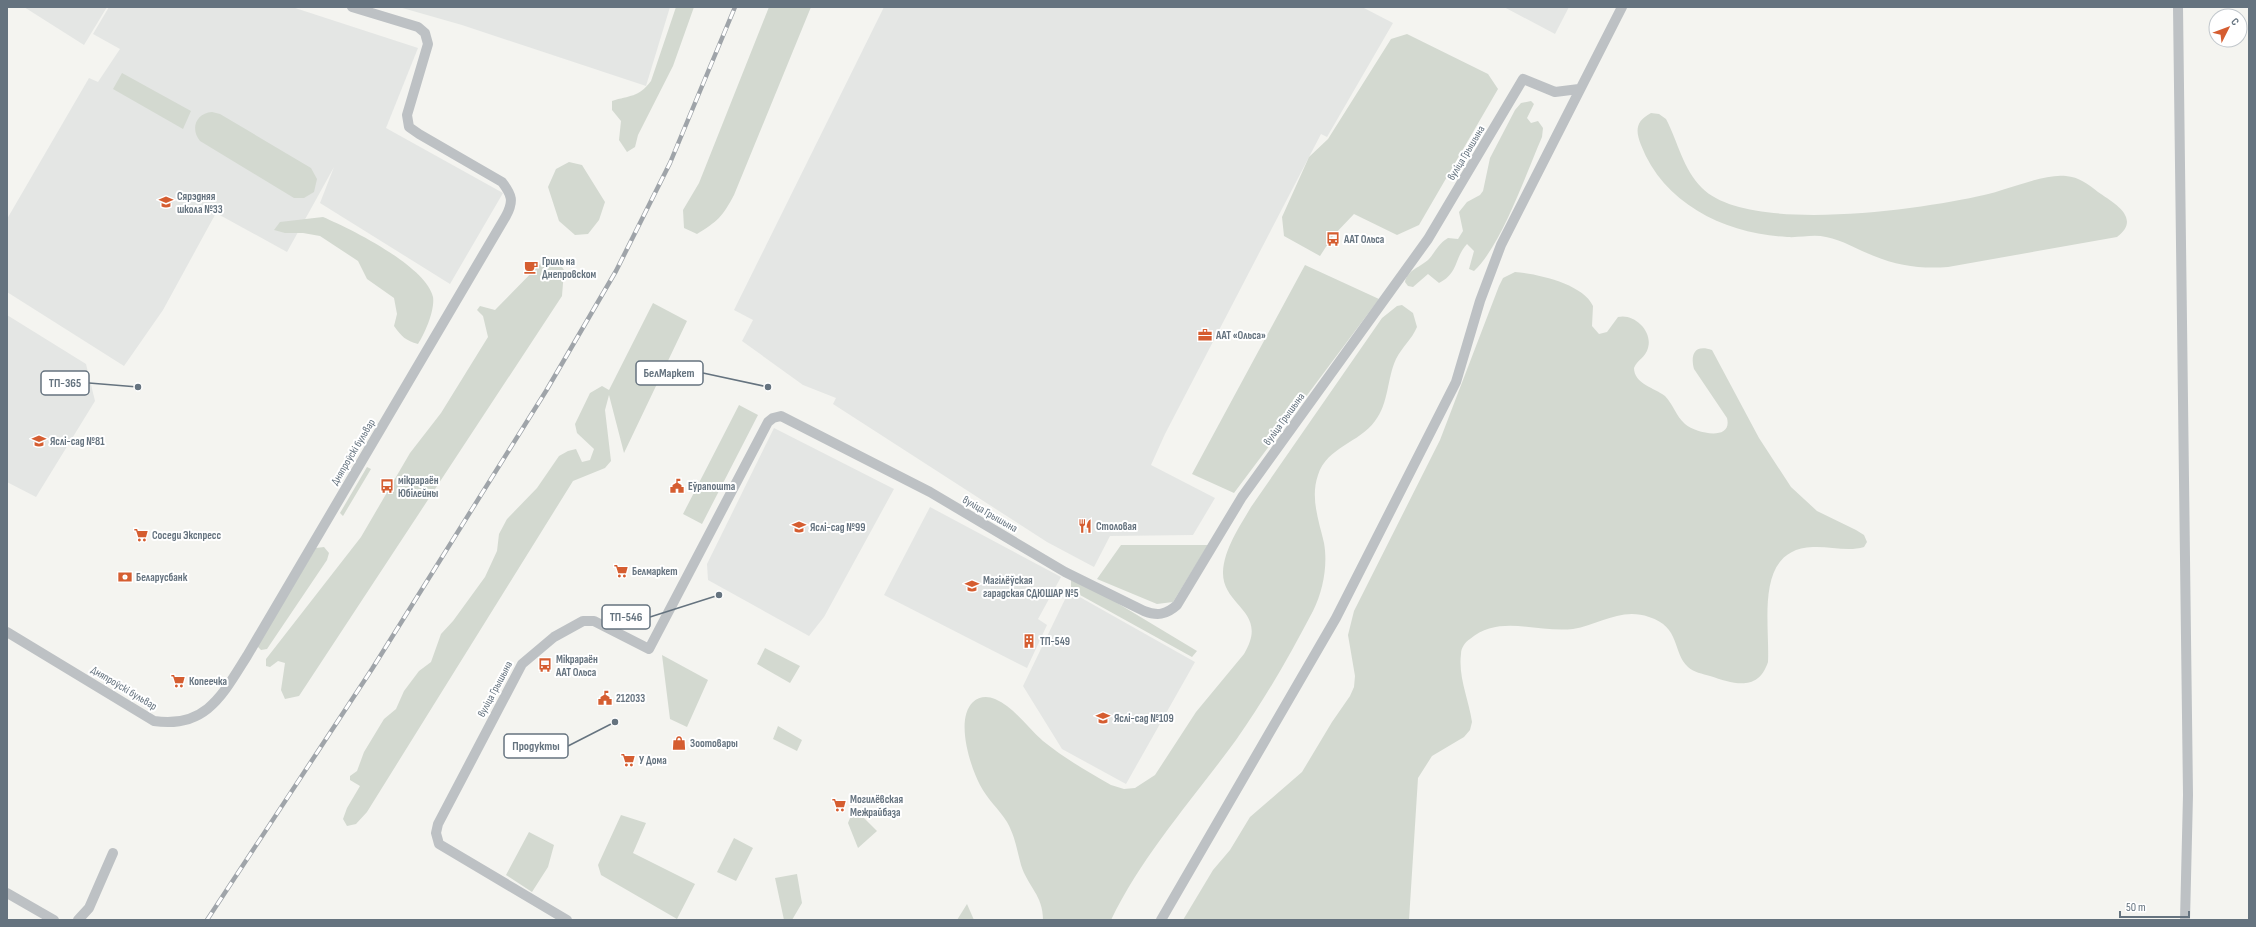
<svg xmlns="http://www.w3.org/2000/svg" width="2256" height="927" viewBox="0 0 2256 927" font-family="'Sofia Sans Condensed',sans-serif">
<rect width="100%" height="100%" fill="#f4f4f0"/>
<!-- built -->
<path fill="#e4e6e4" d="M24 7H107L84 45Z
M109 7H292L418 48 386 128 503 193 450 284 320 203 334 167 287 252 216 213 163 310 124 366 7 292V219L89 78 98 82 120 49 93 34Z
M399 7H670L646 86 462 25Z
M884 7H1362L1393 23 1327 137 1321 134 1165 434 1151 465 1215 498 1193 535 1110 536 1094 567 1047 542 833 404 836 398 803 385 742 341 753 320 734 310Z
M1504 7H1569L1555 34Z
M7 315 86 364 95 401 36 497 7 482Z
M774 428 894 489 824 617 809 636 708 580 707 564Z
M930 507 1061 577 1038 619 1047 625 1027 668 884 595Z
M1069 591 1195 662 1126 784 1062 749 1023 686Z"/>
<!-- green -->
<path fill="#d3d9d0" d="M676 7H694L673 66 638 135 635 147 627 152 619 140 621 121 612 110V101C630 95 638 98 651 81Z
M769 7H811L734 195C723 216 717 222 697 234L684 228 683 210 699 183Z
M1407 34 1488 74 1498 89 1419 225 1397 235 1354 214 1333 236 1320 256 1284 236 1282 217 1309 157 1328 139 1391 39Z
M122 73 191 111 183 129 113 89Z
M1531 101 1534 104 1527 118 1531 123 1538 121 1543 128 1542 137C1526 174 1501 246 1474 271L1469 269 1474 251 1467 244C1454 258 1459 273 1439 283L1428 274 1413 287 1408 286 1405 282C1407 270 1421 267 1429 259 1436 251 1438 244 1448 238L1458 239 1463 231 1459 212 1467 202 1480 195 1483 191 1490 158 1515 110 1521 103Z
M212 112 220 114 311 168 317 179 314 192 304 198H294L200 141C190 129 196 113 212 112Z
M1651 113 1659 114 1666 119C1678 142 1683 169 1702 188 1749 235 1923 209 1984 195 2007 190 2045 173 2066 176 2079 177 2088 184 2098 192 2114 203 2142 218 2117 237L1948 267C1922 269 1898 266 1874 256 1858 250 1843 240 1826 237 1813 234 1800 238 1787 237 1727 234 1664 205 1641 145 1635 130 1636 121 1651 113Z
M569 162 582 165 605 202 599 220 588 234 575 235 559 221 548 187 556 169Z
M323 217C351 229 426 266 433 297 435 310 425 333 418 344 406 341 401 336 394 326L397 314 394 298 367 279 358 261 320 236 303 233H285L274 230 280 222Z
M557 259 564 270 562 296 299 696 285 699 281 690 285 663 278 661 270 667 266 666V659L361 537 410 453 441 413 488 337 483 316 477 310 480 306 495 310 544 260Z
M1305 265 1379 299 1234 493 1192 474Z
M1515 272C1538 274 1583 284 1593 306L1592 326 1599 334 1607 332 1618 317C1634 313 1653 331 1648 348 1646 357 1637 360 1634 368 1634 384 1655 388 1665 396 1673 404 1676 416 1685 424 1695 433 1733 442 1727 418L1694 369C1690 354 1695 344 1712 350L1759 438 1791 487 1817 511 1856 530 1864 535 1867 542 1864 547C1848 552 1829 546 1813 547 1754 549 1770 622 1768 662 1758 692 1734 684 1710 676 1703 674 1693 672 1688 667 1672 652 1681 627 1649 617 1621 607 1599 625 1573 629 1538 633 1499 614 1470 639 1465 642 1461 648 1461 654 1458 677 1469 700 1472 722L1470 730 1464 737 1432 756 1418 778 1409 920H1183L1213 870 1230 850 1250 817 1302 772 1332 722 1350 696 1354 687 1355 676 1348 635 1354 611 1440 440 1499 286 1503 278Z
M653 303 687 321 624 453 609 395 605 410 611 461 605 468 573 481 367 812 356 824 347 826 343 819 347 808 360 786 350 780V776L357 771 364 752 384 719 396 709 404 691 419 671 431 662 441 634 453 621 485 577 497 551 499 534 507 519 537 488 559 456 568 451 576 449 582 462 590 460 594 449 577 433 575 424 590 393 602 386 609 390Z
M1402 305 1413 313 1417 327C1412 339 1402 347 1396 359 1387 378 1389 403 1375 421 1359 443 1327 447 1318 475 1310 498 1319 521 1324 543 1328 565 1323 591 1313 611 1290 655 1265 699 1236 740 1193 799 1143 854 1111 920H1043C1043 895 1028 887 1021 865 1017 850 1015 836 1007 822 999 809 987 799 980 785 970 766 955 719 973 702 979 696 988 696 995 699 1015 708 1027 727 1043 741 1064 758 1088 772 1111 785L1124 789 1135 788 1155 775 1196 712 1244 654C1270 611 1222 607 1223 572 1224 549 1240 526 1251 507L1382 318 1397 306Z
M739 405 758 415 702 524 683 514Z
M367 467 371 469 343 516 340 513Z
M1121 545H1208L1173 602 1157 604 1097 579Z
M324 547 329 553 327 560 267 649 261 650 257 646 316 548Z
M1071 580H1079L1197 651 1192 657 1071 590Z
M765 648 800 666 790 683 757 664Z
M662 655 708 680 687 727 670 719Z
M778 726 802 740 797 751 773 739Z
M854 808 877 831 858 848 848 823Z
M621 815 646 823 633 853 695 884 677 919 601 875 598 865Z
M529 832 554 845 548 867 532 892 506 875Z
M734 838 753 848 736 881 717 872Z
M797 874 802 903 792 920H784L775 878Z
M967 904 974 920H957Z"/>
<g fill="none" stroke-linecap="round" stroke-linejoin="round">
<!-- minor -->
<path stroke="#bdc1c4" stroke-width="10" d="M2178 7 2188 795 2185 920
M7 632 154 721C206 729 223 694 247 656L506 216C514 201 512 195 502 182L419 134 409 127 407 115 428 44 425 33 418 27 352 7
M7 893 54 920
M78 920 89 908 113 853
M567 920 439 844 436 833 438 824 522 664 554 637 583 621H594L649 649 768 422 773 418 781 416 930 492 1065 572 1144 611C1157 616 1166 615 1177 605L1242 497 1428 239 1523 79 1555 92 1579 89
M1161 920 1336 618 1456 382 1480 301 1501 245 1622 7"/>
<defs>
<path id="rail" d="M207 920 372 669 546 391 616 271 670 163 735 7"/>
</defs>
<!-- rail casing -->
<use href="#rail" stroke="#9fa4a9" stroke-width="4.5"/>
<!-- rail -->
<use href="#rail" stroke="#fff" stroke-width="3" stroke-dasharray="9" stroke-linecap="butt"/>
</g>
<!-- icons -->
<defs>
<symbol id="school-bare" viewBox="-9 -9 18 18"><path d="M0-5L7-2L0 1L-7-2ZM-4 1L0 2.5L4 1V4Q0 6-4 4Z" fill="#d55d30" stroke="#fff" stroke-width="2.5" paint-order="stroke"/></symbol>
<symbol id="bus-bare" viewBox="-9 -9 18 18"><path d="M-5-6H5V4H4V6H2V4H-2V6H-4V4H-5ZM-3.5-4V0h7V-4ZM-3.5 1.2v1.5H-2V1.2ZM2 1.2v1.5H3.5V1.2Z" fill="#d55d30" stroke="#fff" stroke-width="2.5" paint-order="stroke"/></symbol>
<symbol id="cafe-bare" viewBox="-9 -9 18 18"><path d="M-5.5-4.5H6V0H3Q3 3.5 0 3.5H-2.5Q-5.5 3.5-5.5 0ZM3-3.2v2h1.7v-2ZM-6 4.5H4V6H-6Z" fill="#d55d30" stroke="#fff" stroke-width="2.5" paint-order="stroke"/></symbol>
<symbol id="office-bare" viewBox="-9 -9 18 18"><path d="M-6-3h4V-5.5h4V-3h4V5H-6ZM-1-4.5V-3h2v-1.5ZM-6 0V1H6V0Z" fill="#d55d30" stroke="#fff" stroke-width="2.5" paint-order="stroke"/></symbol>
<symbol id="civic-bare" viewBox="-9 -9 18 18"><path d="M-.6-6.5H3V-4.5H.6V-3L4-1V1h2V6H-6V1h2V-1L-.6-3ZM-1.2 2.5V6h2.4V2.5Z" fill="#d55d30" stroke="#fff" stroke-width="2.5" paint-order="stroke"/></symbol>
<symbol id="restaurant-bare" viewBox="-9 -9 18 18"><path d="M-5-6h1v4h1v-4h1v4h1v-4h1v5L-1.5 .5V6h-2V.5L-5-1ZM5-6V6H3V1.5H1.5Q1.5-4 5-6Z" fill="#d55d30" stroke="#fff" stroke-width="2.5" paint-order="stroke"/></symbol>
<symbol id="supermarket-bare" viewBox="-9 -9 18 18"><path d="M-6-5.5h2.5l.6 2H6L4.5 2H-2.5L-4.4-4H-6ZM-1.5 3.2a1.3 1.3 0 1 0 .1 0ZM3 3.2a1.3 1.3 0 1 0 .1 0Z" fill="#d55d30" stroke="#fff" stroke-width="2.5" paint-order="stroke"/></symbol>
<symbol id="bank-bare" viewBox="-9 -9 18 18"><path d="M-6-4H6V4H-6ZM0-2.3a2.3 2.3 0 1 0 0 4.6a2.3 2.3 0 1 0 0-4.6Z" fill="#d55d30" stroke="#fff" stroke-width="2.5" paint-order="stroke"/></symbol>
<symbol id="building-bare" viewBox="-9 -9 18 18"><path d="M-4-6H4V6H1V3H-1V6H-4ZM-2.5-4.3h1.7v1.8h-1.7ZM.8-4.3h1.7v1.8H.8ZM-2.5-1h1.7V.8h-1.7ZM.8-1h1.7V.8H.8Z" fill="#d55d30" stroke="#fff" stroke-width="2.5" paint-order="stroke"/></symbol>
<symbol id="shop-bare" viewBox="-9 -9 18 18"><path d="M-5-2.5h2.3a2.7 3.5 0 0 1 5.4 0H5L5.5 6h-11ZM-1.5-2.5h3a1.5 2.3 0 0 0-3 0Z" fill="#d55d30" stroke="#fff" stroke-width="2.5" paint-order="stroke"/></symbol>
</defs>
<g fill-rule="evenodd">
<use href="#school-bare" x="156" y="192" width="20" height="20"/>
<use href="#bus-bare" x="1323" y="229" width="20" height="20"/>
<use href="#cafe-bare" x="521" y="257" width="20" height="20"/>
<use href="#office-bare" x="1195" y="325" width="20" height="20"/>
<use href="#school-bare" x="29" y="431" width="20" height="20"/>
<use href="#bus-bare" x="377" y="476" width="20" height="20"/>
<use href="#civic-bare" x="667" y="476" width="20" height="20"/>
<use href="#restaurant-bare" x="1075" y="516" width="20" height="20"/>
<use href="#school-bare" x="789" y="517" width="20" height="20"/>
<use href="#supermarket-bare" x="131" y="525" width="20" height="20"/>
<use href="#supermarket-bare" x="611" y="561" width="20" height="20"/>
<use href="#bank-bare" x="115" y="567" width="20" height="20"/>
<use href="#school-bare" x="962" y="576" width="20" height="20"/>
<use href="#building-bare" x="1019" y="631" width="20" height="20"/>
<use href="#bus-bare" x="535" y="655" width="20" height="20"/>
<use href="#supermarket-bare" x="168" y="671" width="20" height="20"/>
<use href="#civic-bare" x="595" y="688" width="20" height="20"/>
<use href="#school-bare" x="1093" y="708" width="20" height="20"/>
<use href="#shop-bare" x="669" y="733" width="20" height="20"/>
<use href="#supermarket-bare" x="618" y="750" width="20" height="20"/>
<use href="#supermarket-bare" x="829" y="795" width="20" height="20"/>
</g>
<g text-anchor="middle" dominant-baseline="central" stroke-width="4" stroke-linejoin="round" paint-order="stroke">
<!-- street labels -->
<g font-size="11" fill="#65737f" stroke="#fff">
<text transform="translate(1466 153) rotate(-59)">вуліца Грышына</text>
<text transform="translate(1284 419) rotate(-54)">вуліца Грышына</text>
<text transform="translate(353 452) rotate(-59)">Дняпроўскі бульвар</text>
<text transform="translate(990 514) rotate(30)">вуліца Грышына</text>
<text transform="translate(124 688) rotate(31)">Дняпроўскі бульвар</text>
<text transform="translate(495 689) rotate(-62)">вуліца Грышына</text>
</g>
<!-- poi labels -->
<g font-size="11" font-weight="bold" fill="#65737f" stroke="#fff" text-anchor="start">
<text x="177" y="196">Сярэдняя<tspan x="177" dy="13">школа №33</tspan></text>
<text x="1344" y="239">ААТ Ольса</text>
<text x="542" y="261">Гриль на<tspan x="542" dy="13">Днепровском</tspan></text>
<text x="1216" y="335">ААТ «Ольса»</text>
<text x="50" y="441">Яслі-сад №81</text>
<text x="398" y="480">мікрараён<tspan x="398" dy="13">Юбілейны</tspan></text>
<text x="688" y="486">Еўрапошта</text>
<text x="1096" y="526">Столовая</text>
<text x="810" y="527">Яслі-сад №99</text>
<text x="152" y="535">Соседи Экспресс</text>
<text x="632" y="571">Белмаркет</text>
<text x="136" y="577">Беларусбанк</text>
<text x="983" y="580">Магілёўская<tspan x="983" dy="13">гарадская СДЮШАР №5</tspan></text>
<text x="1040" y="641">ТП-549</text>
<text x="556" y="659">Мікрараён<tspan x="556" dy="13">ААТ Ольса</tspan></text>
<text x="189" y="681">Копеечка</text>
<text x="616" y="698">212033</text>
<text x="1114" y="718">Яслі-сад №109</text>
<text x="690" y="743">Зоотовары</text>
<text x="639" y="760">У Дома</text>
<text x="850" y="799">Могилёвская<tspan x="850" dy="13">Межрайбаза</tspan></text>
</g>
</g>
<!-- callouts -->
<path fill="none" stroke="#65737f" stroke-width="1.5" d="M768 387L703 373M138 387L89 383M719 595L650 617M615 722L568 746"/>
<g fill="#65737f" stroke="#fff" stroke-width="1.5">
<circle cx="768" cy="387" r="4"/>
<circle cx="138" cy="387" r="4"/>
<circle cx="719" cy="595" r="4"/>
<circle cx="615" cy="722" r="4"/>
</g>
<g fill="#fff" stroke="#65737f" stroke-width="1.5">
<rect x="636" y="361" width="67" height="24" rx="4"/>
<rect x="41" y="371" width="48" height="24" rx="4"/>
<rect x="602" y="605" width="48" height="24" rx="4"/>
<rect x="504" y="734" width="64" height="24" rx="4"/>
</g>
<g font-size="12" text-anchor="middle" font-weight="bold" fill="#65737f">
<text x="669" y="377">БелМаркет</text>
<text x="65" y="387">ТП-365</text>
<text x="626" y="621">ТП-546</text>
<text x="536" y="750">Продукты</text>
</g>
<!-- border -->
<rect width="2256" height="927" fill="none" stroke="#65737f" stroke-width="16"/>
<!-- north arrow -->
<g transform="translate(2228 28) rotate(48)"><circle r="19" fill="#ffffff" stroke="#c1c7cc"/>
<path d="M0-3L7 15L0 10L-7 15Z" fill="#d55d30"/>
<text y="-6" font-size="11" font-weight="bold" text-anchor="middle" fill="#65737f">С</text>
</g>
<!-- scale -->
<path d="M2120 911v6h69v-6" fill="none" stroke="#65737f" stroke-width="2"/>
<text x="2126" y="911" font-size="12" fill="#65737f" stroke="#ffffff" stroke-width="3" paint-order="stroke">50 m</text>
</svg>
